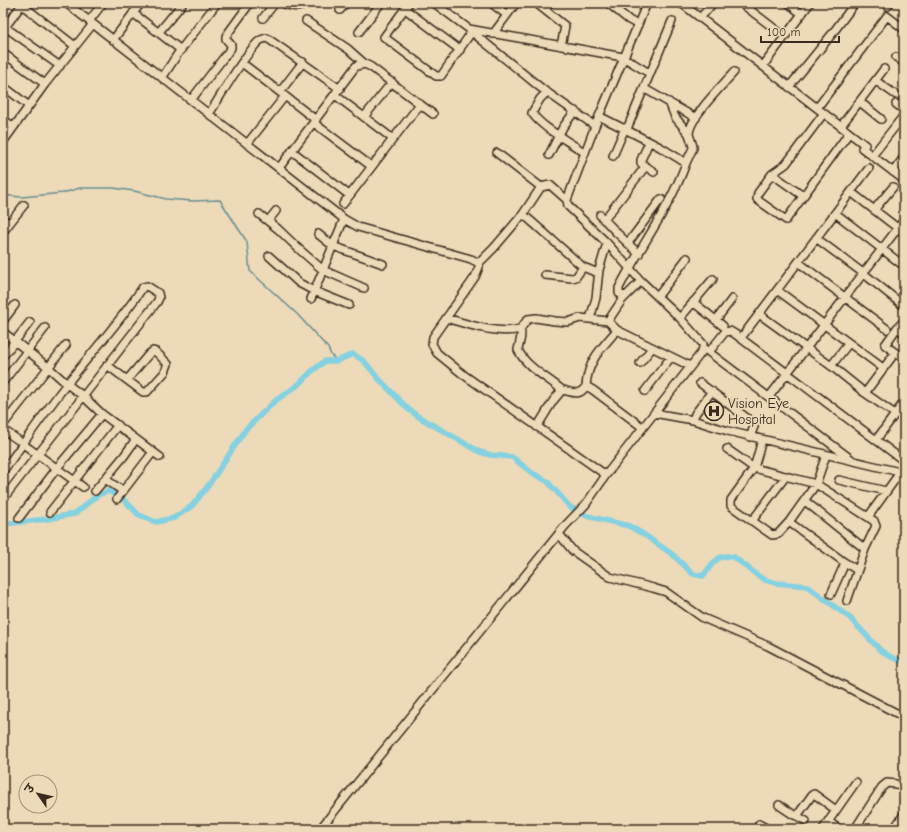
<svg xmlns="http://www.w3.org/2000/svg" width="907" height="832" font-family="'Comic Neue','Playpen Sans Deva',sans-serif">
<rect width="100%" height="100%" fill="#eddab8"/>
<filter id="ink" filterUnits="userSpaceOnUse"><feTurbulence type="fractalNoise" baseFrequency=".025" numOctaves="2"/><feDisplacementMap in="SourceGraphic" scale="8" xChannelSelector="R" yChannelSelector="G"/><feConvolveMatrix kernelMatrix="1 2 1 2 8 2 1 2 1" color-interpolation-filters="sRGB"/></filter>
<g filter="url(#ink)">
<g fill="none" stroke-linecap="round" stroke-linejoin="round">
<path stroke="#668e93" stroke-width="1.5" d="M3,193L10,196L22,197L63,193L80,188H113L134,191L166,199L193,201L220,200L247,242L250,271L297,314L328,348L331,355L337,361"/>
<path stroke="#83d1e1" stroke-width="5.5" d="M3,524L47,519L74,514L98,495L109,491L123,499L139,515L156,522L174,518L192,506L208,486L246,429L275,401L298,385L311,372L325,361H337L353,354L364,361L379,379L408,409L419,417L480,452L491,455L512,457L532,473L547,481L570,507L587,516L629,526L643,534L672,554L693,574L703,576L713,563L719,558L727,556L734,557L757,575L765,580L776,583L807,586L850,618L880,650L889,656L904,662"/>
<defs>
<path id="minor" d="M66,3L344,219L358,227L471,259L479,263V267L475,277L433,337L432,344L437,353L464,375L606,475
M283,3C292,8 300,8 308,3
M409,3L384,37L436,76H441L473,30
M434,3L469,29L623,57L649,73
M491,3L507,15
M536,3L565,26L561,46
M608,3L629,20L638,25
M681,3L817,108
M741,3L784,36
M788,3L802,14
M22,5L75,46
M888,6L890,3
M405,9L460,50
M340,10L346,3
M545,10L550,3
M133,13L181,50
M701,17L713,3
M263,18L275,3
M89,21L103,3
M306,21L348,49L365,64
M5,27L60,66
M3,30L23,3
M159,32L183,3
M359,32L381,3
M472,32L541,88L595,126
M493,34L516,3
M113,40L141,3
M3,53L45,84
M896,57L904,63
M242,63L316,120
M763,66L810,3
M162,78L179,52L217,3
M876,81L896,95
M3,86L29,106
M789,87L832,34L855,3
M645,89L696,118
M280,92L303,62
M547,92L540,99L532,113C543,129 569,141 585,153
M335,95L393,139
M191,100L231,48V45L226,39V36L250,3
M669,102L675,117L689,134
M860,102L881,119
M896,104L904,110
M824,113L786,164L772,174L758,193L757,199L759,201L786,220L849,133
M209,114C224,91 240,61 258,42C261,39 263,39 267,38L340,89
M599,116L660,147L686,163C670,208 641,245 619,288V293L625,297
M364,117L392,82
M3,119L13,127
M314,123L371,166
M841,126L884,69
M627,129L672,21
M3,142L45,84L93,24
M649,142L641,160V163L654,172
M247,144L285,96
M865,145L817,108L887,16L904,29
M862,148L904,180
M292,151L349,195
M497,153L541,187
M549,155L563,127L575,111
M613,156L625,128
M872,156L904,115
M686,163L693,148C693,143 689,137 689,133C691,116 722,86 734,72
M279,168L356,66L365,64L371,67L433,114
M893,172L904,157
M772,174L803,196
M851,192L904,233
M343,204L420,104
M874,210L893,187
M835,213L904,266
M259,214L278,229L300,250L323,270L364,288
M523,214L583,267
M600,215L617,233L639,254
M3,219L9,224L3,232
M604,220L645,167
M268,221L276,211
M9,224L24,205
M318,234L333,246L383,264
M816,238L863,273L904,306
M628,243L661,199
M269,256L299,283L314,291L349,305
M798,262L887,329
M479,263L494,248L523,214L541,187L550,185L567,200
M545,275L572,278L576,277L583,267L598,273
M777,290L883,368
M658,296L687,258
M311,299L344,219
M693,302L723,326
M759,314L834,368L865,393L895,414
M446,318C467,324 498,335 520,329
M680,318L713,279
M590,319L596,298L599,270L607,243
M716,320L732,299
M3,321L15,305
M608,321L622,300L641,281
M904,321L897,328L885,345L904,359
M897,328L904,333
M3,332L48,367L67,384L83,396L102,414L160,457
M741,338L869,168
M706,350L851,459
M709,352L725,332L730,331L735,334L904,461
M4,355L30,322
M640,363L652,348
M107,365L143,392H147L165,372L168,364L156,352L153,351L149,354L127,380
M831,366L849,343
M3,382L45,328
M700,383L755,424L750,437
M562,390C547,377 527,368 518,350C519,343 523,336 520,329L528,319L536,318L555,321L568,322L580,318L608,321L617,330
M645,391L671,357
M865,393L892,357
M769,397L904,220
M654,413L693,420L728,431L904,473
M693,420L695,414L712,391
M3,425L66,345
M537,427L553,401L562,390C573,392 579,397 586,386
M642,427L593,390L586,386C588,360 601,349 617,330L690,366
M5,431L18,440
M762,440L754,468L731,500V506L772,535L778,534L789,522L816,484L868,517L904,467
M876,440L904,402
M23,444L83,487
M727,449L754,468L816,484L826,455
M3,471C24,443 44,413 66,385C92,352 120,322 143,287L147,286L158,293L159,298L157,302L3,499
M105,479L123,491L153,452
M839,480L886,491
M95,491L124,456L136,439
M117,499L123,491
M805,501L865,549L847,601
M50,512L118,425
M19,518L57,468L102,414
M752,521L786,476
M789,522L844,562L857,570
M559,534L573,551L610,577L653,588L666,592L703,618L768,646L904,717
M865,549L876,526L874,521L868,517
M831,594L845,563
M779,805L794,815L797,816L812,795L814,794L836,810
M797,816L806,821
M828,821L839,829
M759,824L768,829
M320,829L565,526L586,504L606,475L701,353L703,348V344L680,318L641,281L607,243L568,206L567,200L595,126L647,3
M823,829L856,782
M855,829L882,787L887,783L904,785
M894,829L904,814"/>
</defs>
<use href="#minor" stroke="#3b2a1e" stroke-width="10"/>
<use href="#minor" stroke="#eddab8" stroke-width="7"/>
</g>
</g>
<defs>
<symbol id="hospital-ring" viewBox="-11 -11 22 22"><circle r="9.5" fill="#eddab8" stroke="#3b2a1e" stroke-width="1.5"/><path d="M-5-5h3v3.5h4V-5h3V5h-3V1.5h-4V5h-3Z" fill="#3b2a1e"/></symbol>
</defs>
<g fill-rule="evenodd">
<use href="#hospital-ring" x="703" y="400" width="22" height="22"/>
</g>
<g text-anchor="middle" stroke-width="3.5" stroke-linejoin="round" paint-order="stroke">
<g font-size="14" fill="#3b2a1e" stroke="#eddab8" text-anchor="start">
<text x="728" y="408">Vision Eye<tspan x="728" dy="16">Hospital</tspan></text>
</g>
</g>
<rect width="907" height="832" fill="none" stroke="#eddab8" stroke-width="16"/>
<rect x="8" y="8" width="891" height="816" fill="none" stroke="#3b2a1e" stroke-width="1.5" filter="url(#ink)"/>
<g transform="translate(38 794) rotate(304)"><circle r="19" fill="#eddab8" stroke="#a6947a"/>
<path d="M0-3L7 15L0 10L-7 15Z" fill="#3b2a1e"/>
<text y="-6" font-size="11" font-weight="bold" text-anchor="middle" fill="#3b2a1e">उ</text>
</g>
<path d="M761 36v6h78v-6" fill="none" stroke="#3b2a1e" stroke-width="2"/>
<text x="767" y="36" font-size="12" fill="#3b2a1e" stroke="#eddab8" stroke-width="3" paint-order="stroke">100 m</text>
</svg>
